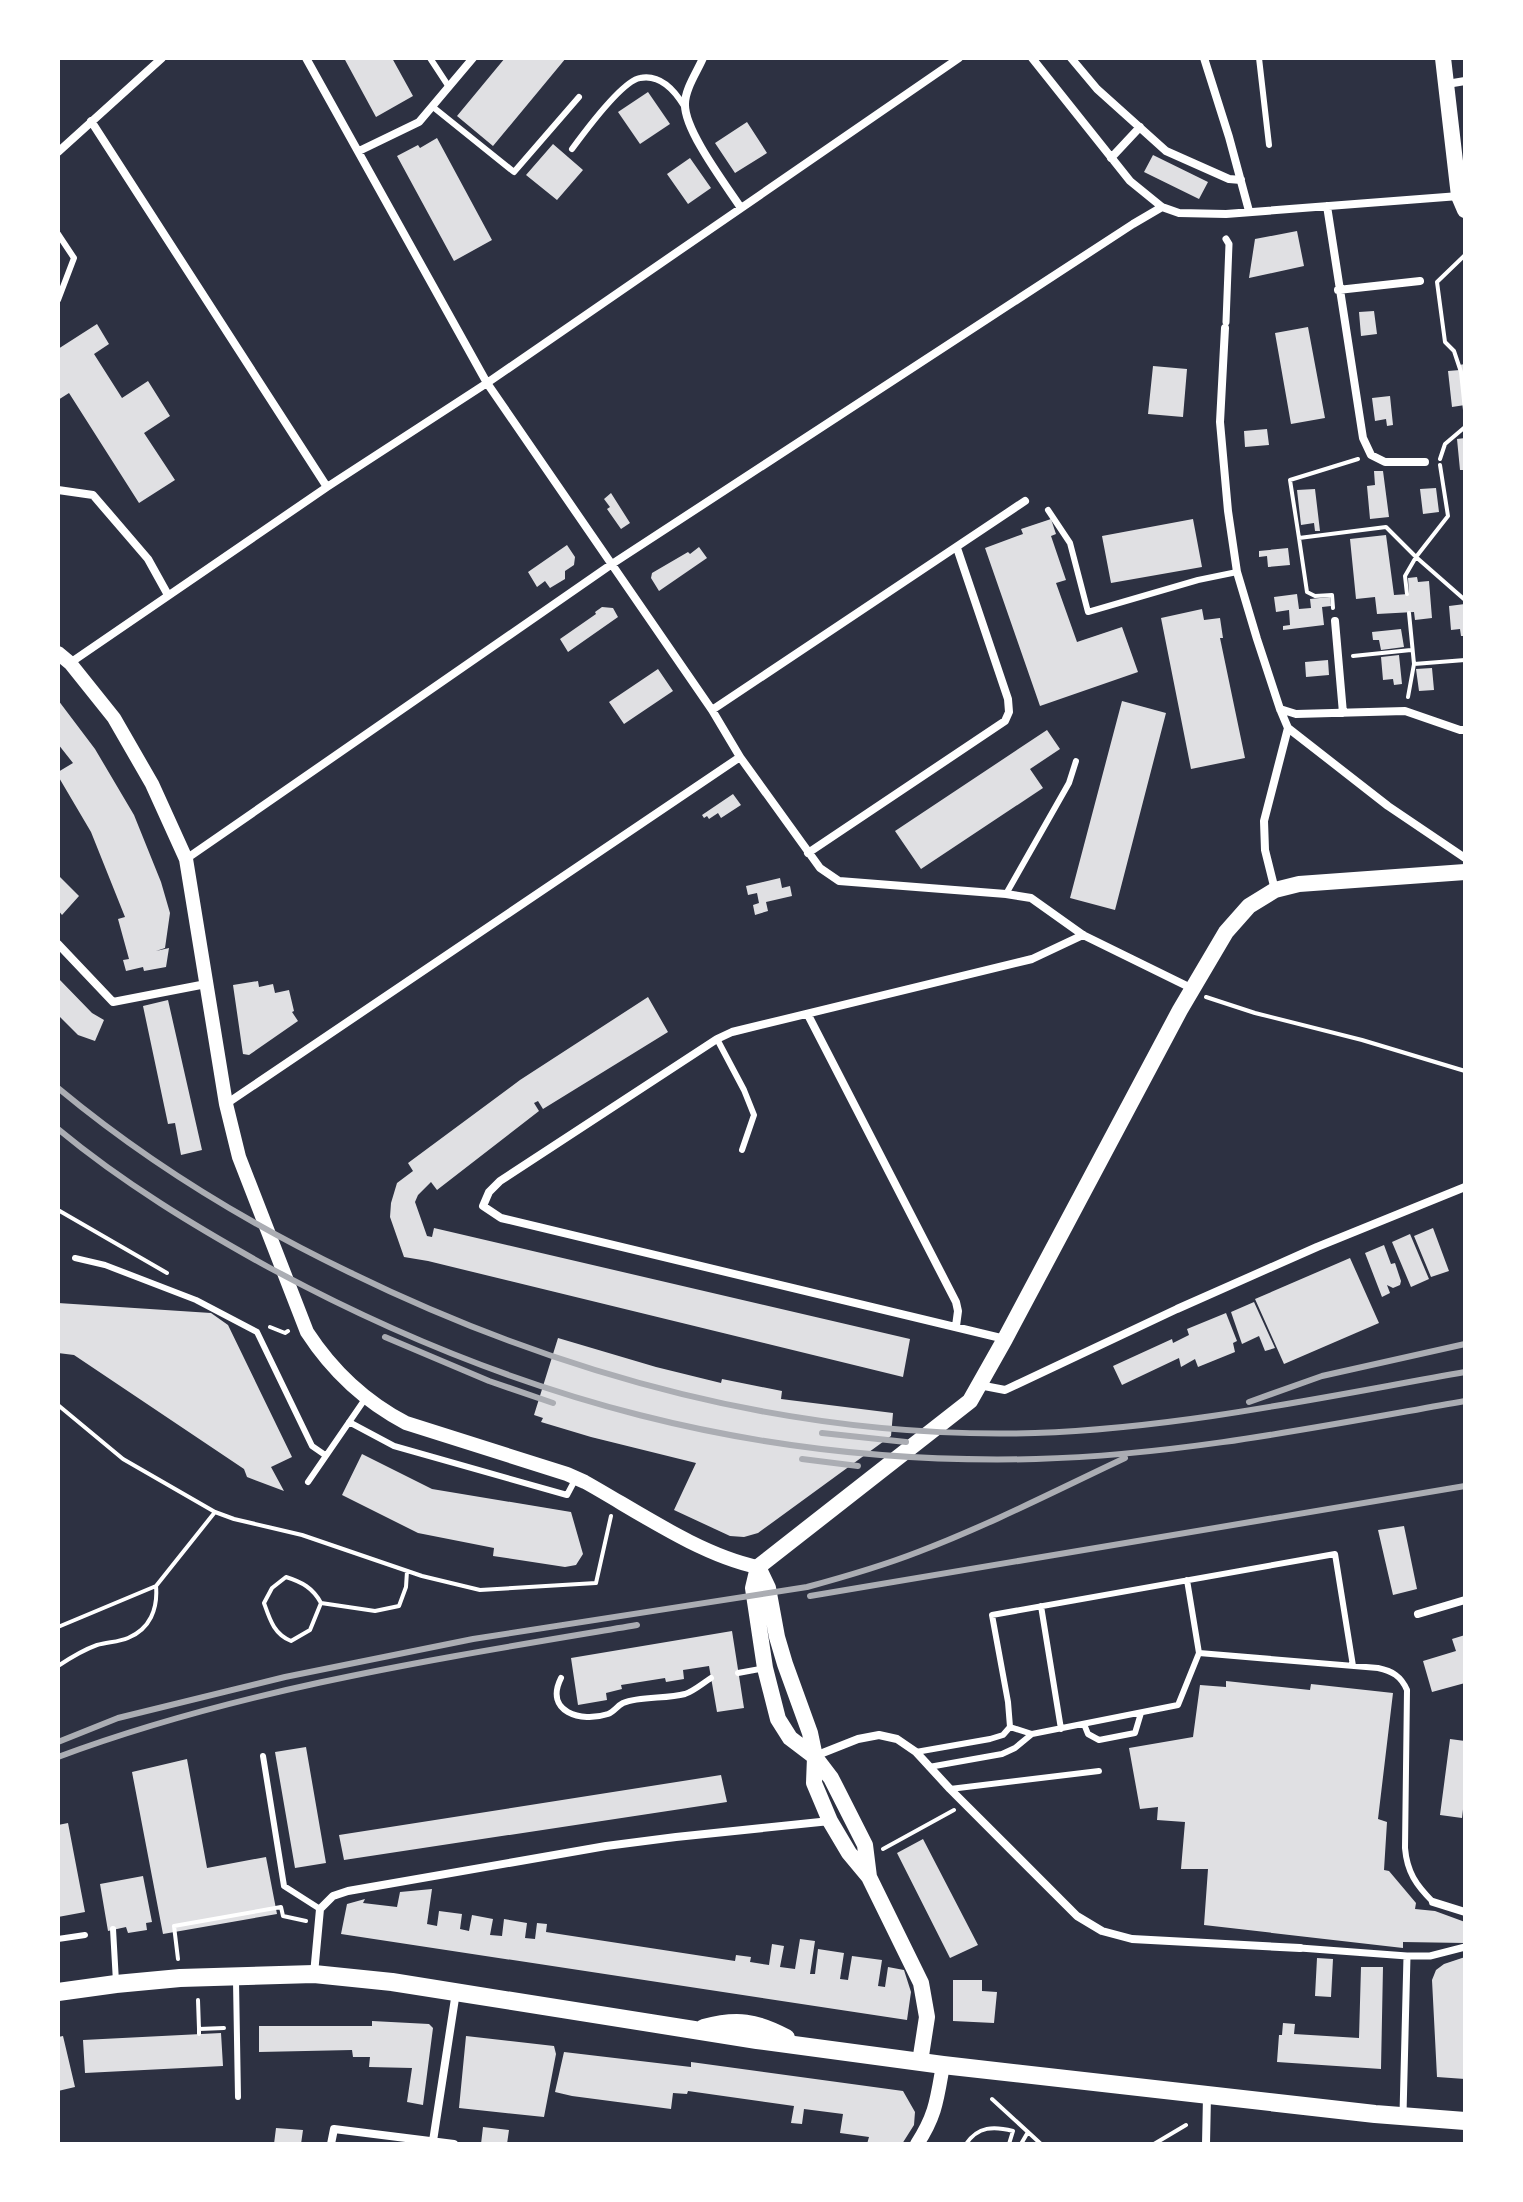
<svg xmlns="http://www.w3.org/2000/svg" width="1523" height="2202" font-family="Karla,sans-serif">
<rect width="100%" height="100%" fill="#2d3142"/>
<path fill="#e0e0e3" d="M344,58H392L413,96L376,117Z
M505,58H566L493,146L457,116Z
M648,92L670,124L640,144L618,112Z
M747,122L767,153L735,173L715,143Z
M437,138L492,240L454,261L397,156L418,145L420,148Z
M553,144L583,170L557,200L526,175Z
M1153,155L1208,182L1199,199L1144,172Z
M690,158L711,188L688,204L667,174Z
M1297,231L1304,266L1249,278L1255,239Z
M1374,311L1377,334L1361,336L1359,312Z
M97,324L109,344L94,354L122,398L148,381L170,416L144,433L175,480L139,503L69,393L58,400V349Z
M1308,327L1325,418L1291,424L1275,333Z
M1465,364V405L1452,407L1448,371L1460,370L1459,365Z
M1153,366L1187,369L1183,417L1148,414Z
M1390,396L1393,425L1387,426L1386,419L1375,421L1372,398Z
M1267,429L1269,445L1245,447L1244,431Z
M1465,438V470H1460L1457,439Z
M1374,471H1383L1389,517L1370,519L1367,486L1375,485Z
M1436,488L1439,512L1423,514L1420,489Z
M1315,489L1320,531H1315L1314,523L1301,525L1297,490Z
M611,493L630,523L621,529L607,509L610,507L604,499Z
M1051,519L1056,534L1051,536L1066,580L1056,583L1077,642L1122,627L1138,672L1040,706L985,548L1023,534L1021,529Z
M1193,519L1202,567L1111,583L1102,536Z
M1386,535L1394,595L1409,594L1408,578L1417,577L1418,582L1429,581L1432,618L1415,620L1414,612L1377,614L1375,597L1356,599L1350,539Z
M567,545L575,557L574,565L565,571V579L550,588L545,581L537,587L528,572Z
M699,547L707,558L659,591L651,578L652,573L688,552L690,554Z
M1288,548L1290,565L1268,567L1267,556L1259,557V551Z
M1297,594L1299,609L1311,608L1310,599L1330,597L1331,606L1322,607L1324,625L1283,630V626L1290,625L1289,610L1276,612L1274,597Z
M1465,604V636H1461L1460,629L1451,630L1449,606Z
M602,607L613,608L618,617L568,652L560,639L596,614L595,612Z
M1202,609L1204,620L1220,618L1223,638H1220L1245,758L1191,769L1161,618Z
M1401,629L1404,647L1381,650L1379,640H1373L1372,632Z
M1399,655L1402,684L1394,685L1393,679L1383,680L1381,657Z
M1328,660L1329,675L1306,677L1305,662Z
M1432,668L1434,690L1419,691L1416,669Z
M658,669L673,691L624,724L609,702Z
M58,700L95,749L134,815L161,882L170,913L165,948L156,951L169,948L166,967L144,971L143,967L126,971L123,960L129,959L118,919L125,917L91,832L58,776V772L73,763L58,744Z
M1122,701L1166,713L1115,910L1070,898Z
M1047,730L1060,749L1030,769L1043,788L921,869L895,831Z
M733,794L741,805L721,818L718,813L709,819L707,816L704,818L702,815Z
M58,875L79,896L62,915L58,910Z
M780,878L782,888L790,886L792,896L766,902L768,911L755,915L753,905L759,903L757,893L748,895L746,886Z
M58,978L92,1013L104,1020L95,1041L78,1035L58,1015Z
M258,981L259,987L273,984L275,993L289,990L294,1011L292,1012L298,1021L249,1055L243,1054L233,985Z
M648,997L668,1032L543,1109L538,1101L534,1103L539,1111L437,1190L431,1182L418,1195L415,1202L427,1236L432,1237L434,1228L910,1339L903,1377L428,1261L404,1257L390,1217L391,1203L397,1183L413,1171L408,1163L520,1080Z
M168,1000L202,1150L181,1155L175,1123L168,1124L143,1006Z
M1433,1228L1449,1271L1431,1277L1414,1236Z
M1410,1234L1429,1279L1411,1287L1392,1242Z
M1384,1245L1391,1264L1395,1263L1401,1281L1400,1285L1393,1288L1387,1285L1390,1293L1382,1297L1365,1253Z
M1350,1258L1379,1323L1284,1364L1255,1299Z
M1254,1302L1275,1348L1265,1351L1259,1336L1242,1344L1231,1312Z
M58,1303L211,1313L228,1325L292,1457L271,1467L284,1491L247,1477L244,1469L74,1355L58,1353Z
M1226,1313L1237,1341L1233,1343L1235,1352L1198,1367L1195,1359L1181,1367L1179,1358L1122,1385L1113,1366L1172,1339L1173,1343L1189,1335L1187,1329Z
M558,1338L656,1367L721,1383L722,1379L782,1391L781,1399L893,1413L891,1436L758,1533L744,1537L730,1536L674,1510L696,1463L591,1437L541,1422L543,1418L534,1415Z
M362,1454L432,1489L571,1512L583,1554L576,1565L565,1567L493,1556L494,1548L418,1533L342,1495Z
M1404,1526L1417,1589L1393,1595L1378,1530Z
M732,1631L744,1708L717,1712L709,1666L683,1670L684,1679L666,1682L665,1678L621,1685L622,1689L606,1693L607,1700L578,1705L571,1658Z
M1465,1635V1683L1432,1692L1423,1661L1456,1651L1452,1639Z
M1226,1681L1310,1690L1311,1684L1393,1693L1378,1819L1387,1822L1384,1870L1389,1871L1416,1903L1415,1909L1435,1911L1465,1922V1943L1403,1942V1948L1204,1925L1208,1869H1181L1185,1822L1157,1820L1158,1807L1140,1809L1129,1748L1193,1737L1200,1685L1226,1687Z
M1450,1739L1465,1741V1792L1462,1818L1440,1815Z
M306,1747L326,1863L295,1868L275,1752Z
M187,1759L207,1868L266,1857L277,1914L163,1934L132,1772Z
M721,1775L727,1802L344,1860L339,1835Z
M68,1823L85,1912L58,1917V1825Z
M923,1839L978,1945L950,1958L897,1853Z
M143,1876L152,1922L146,1923L147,1930L128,1933L126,1927L108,1931L100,1884Z
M432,1889L427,1924L437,1926L439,1911L462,1914L460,1929L469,1931L472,1915L493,1919L490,1935L502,1936L504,1919L527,1923L525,1938L535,1939L537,1923L547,1924L546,1932L735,1961L736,1955L751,1957L750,1962L769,1965L772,1944L784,1946L780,1967L795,1969L800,1939L815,1941L810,1974H815L818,1949L844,1953L840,1979L848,1980L852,1956L882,1960L878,1986L885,1987L888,1967L904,1970L911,1992L907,2020L341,1934L347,1904L365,1899L363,1903L397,1907L400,1892Z
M1465,1957V2079L1437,2077L1432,1980L1436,1970L1444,1964Z
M1317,1958L1333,1959L1331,1997L1315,1996Z
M1361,1967H1383L1381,2069L1277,2062L1279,2035H1282L1283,2023L1295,2024L1294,2034L1359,2038Z
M953,1980H982V1991L997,1992L994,2023L953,2021Z
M372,2021L429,2024L433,2028L423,2105L407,2102L412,2068L369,2067L370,2057H353L352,2050L259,2052V2026H372Z
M221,2033L223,2066L85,2073L83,2040Z
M63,2036L75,2087L58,2091V2037Z
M466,2036L554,2046L556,2054L544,2117L459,2108Z
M564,2052L691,2067V2062L903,2091L915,2112L914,2125L902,2144H867L869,2137L840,2133L843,2114L804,2109L802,2124L791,2123L794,2106L688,2091L687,2094L673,2093L671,2109L572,2096L555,2092Z
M483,2127L509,2130L507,2144H481Z
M276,2128L303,2130L301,2144H274Z"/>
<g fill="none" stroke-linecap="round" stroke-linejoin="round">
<path stroke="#fff" stroke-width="4" d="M1465,255L1437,282L1445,342L1454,351L1461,372L1465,410
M1358,459L1290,480L1299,538L1386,527L1416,557L1448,516L1440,465
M1440,459L1445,444L1465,427
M1299,538L1307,592L1315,596L1332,595L1333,608
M1407,594L1405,576L1416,557L1465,600
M1353,656L1411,650
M1414,664L1465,660
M1408,697L1414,664L1409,613
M1206,997L1255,1013L1362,1040L1465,1071
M58,1210L167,1273
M270,1327L285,1333L288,1331
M58,1405L123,1459L215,1512L234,1519L302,1535L422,1576L480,1590L596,1583L611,1516
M321,1603L310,1630L291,1641C274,1634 270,1620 264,1603L272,1588L286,1577C302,1582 313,1588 321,1603L375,1611L399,1606L406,1587L407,1571
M58,1627L156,1586L215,1512
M58,1666C70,1658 83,1650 97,1645C107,1642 119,1642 128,1638C150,1629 158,1609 156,1586
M883,1849L954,1810
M178,1959L174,1926L281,1907L283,1916L306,1921
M198,2000L199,2029
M199,2034V2029L224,2028
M992,2099L1041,2144
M966,2144C978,2126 994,2126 1013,2131L1009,2144
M1021,2144L1028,2132
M1154,2144L1186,2125"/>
<path stroke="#fff" stroke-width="6" d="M430,58L449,87
M1259,58L1269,145
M433,107L514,172L579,97
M572,149C583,134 622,81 640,78C660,74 675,91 684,106
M58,234L74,258L58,300
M1048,510L1070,543L1088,612L1198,580L1237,572
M1006,894L1069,783L1076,761
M717,1039L744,1090L754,1115L742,1150
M75,1258L105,1265L196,1300L257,1332L312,1446L325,1455
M349,1422L394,1446L567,1495L576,1478
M308,1482L365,1399
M1041,1606L1061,1729
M1199,1653L1378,1668C1392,1671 1401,1676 1407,1690L1405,1848C1407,1872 1416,1885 1433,1902
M738,1673L765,1668
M561,1678C544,1712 581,1723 608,1714C614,1712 617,1706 623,1703C640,1696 666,1699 685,1694C694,1691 703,1683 711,1678
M1084,1724L1088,1734L1099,1740L1135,1733L1141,1713
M1010,1727L1032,1734
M916,1752L990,1739L1003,1735L1010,1727L1008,1702L992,1615L1335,1554L1353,1666
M263,1756L284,1886L320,1909
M929,1767L1002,1754L1015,1748L1032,1734L1178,1705L1199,1653L1187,1580
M950,1789L1099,1771
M113,1929L116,1982
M58,1939L85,1935
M236,1981L238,2097"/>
<path stroke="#fff" stroke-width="7" d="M1226,322L1229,244L1226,239
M1300,1948L1407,1956H1430L1465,1947
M1403,2114L1407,1956"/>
<path stroke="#fff" stroke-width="8" d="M306,58L487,383L712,710L740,757L820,868L839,881L1006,894L1031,898L1083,935L1191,988
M703,58C697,72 685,89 685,104C684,130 726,185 741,208
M1032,58L1130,181L1162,207L1179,213L1226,214L1459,196
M1071,58L1097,89L1166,151L1229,179L1241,180
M1204,58L1229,137L1249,211
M1447,84L1465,81
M91,121L327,487
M359,151L419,122L473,58
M58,152L162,58
M1111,158L1140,127
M1327,206L1363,438L1371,455L1385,462H1425
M1338,290L1420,281
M1225,328L1220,422L1228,511L1237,572L1257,639L1280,709L1288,728L1388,806L1465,858
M58,490L93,495L148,559L168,595
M1335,621L1343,713
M70,663L327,487L487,383L959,58
M1280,709L1296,714L1405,711L1460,730H1465
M712,710L1025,501
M808,853L1005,721L1009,712L1008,699L957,548
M186,859L612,564L1133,224L1162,207
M1275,890L1265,850L1264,821L1288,728
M58,944L113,1002L206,984
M808,1015L956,1302L958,1311L956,1326
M226,1104L740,757
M1005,1339L501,1218L483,1206L489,1192L500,1181L717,1039L732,1032L1032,959L1083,935
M979,1385L1005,1390L1177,1309L1317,1247L1465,1187
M1418,1614L1465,1600
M815,1756L858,1739L879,1735L897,1739L916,1752L950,1789L1077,1916L1102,1931L1132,1939L1300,1948
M1433,1902L1465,1912
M314,1974L320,1909L333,1896L348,1891L606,1846L676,1837L830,1821
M433,2141L456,1992
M331,2144L334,2129L454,2144
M1206,2144L1207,2096"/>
<path stroke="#fff" stroke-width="14" d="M58,653L70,663L114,718L152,784L186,859L226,1104L239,1157L307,1332C333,1372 364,1401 406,1423L567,1474L585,1482C637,1511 700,1555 758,1567
M917,2144C936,2115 937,2099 943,2065"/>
<path stroke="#fff" stroke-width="16" d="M1443,58L1459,196L1465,210
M758,1567L768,1588L777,1637L785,1664L810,1733L815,1757L814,1783L830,1821L849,1853L869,1877L921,1983L927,2017L920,2062
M869,1877L865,1845L831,1778L815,1757L790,1738L778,1719L765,1668L753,1588L758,1567L970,1401L1005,1339L1180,1010L1226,932L1249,906L1275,890L1299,884L1465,872"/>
<path stroke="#fff" stroke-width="18" d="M58,1992L116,1984L180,1978L314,1974L392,1982L757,2040L943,2065L1375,2114L1465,2121
M704,2028C737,2019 756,2022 786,2038"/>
<path stroke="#abadb3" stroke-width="6" d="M58,1088C147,1162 245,1222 349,1272C562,1376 796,1440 1035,1433C1180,1428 1323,1397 1465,1372
M58,1129C123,1183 196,1227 270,1268C512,1399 760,1466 1036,1459C1181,1455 1323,1426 1465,1401
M385,1337L489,1381L553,1403
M1249,1402L1322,1376L1465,1344
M822,1433L906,1442
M802,1459L858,1466
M810,1596L1465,1486
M58,1742L118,1718L285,1677L473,1639L807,1587C844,1577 882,1566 918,1552C989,1525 1057,1490 1125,1458
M58,1757C243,1688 442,1658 637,1625"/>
</g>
<rect width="1523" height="2202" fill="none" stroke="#ffffff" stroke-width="120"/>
</svg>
